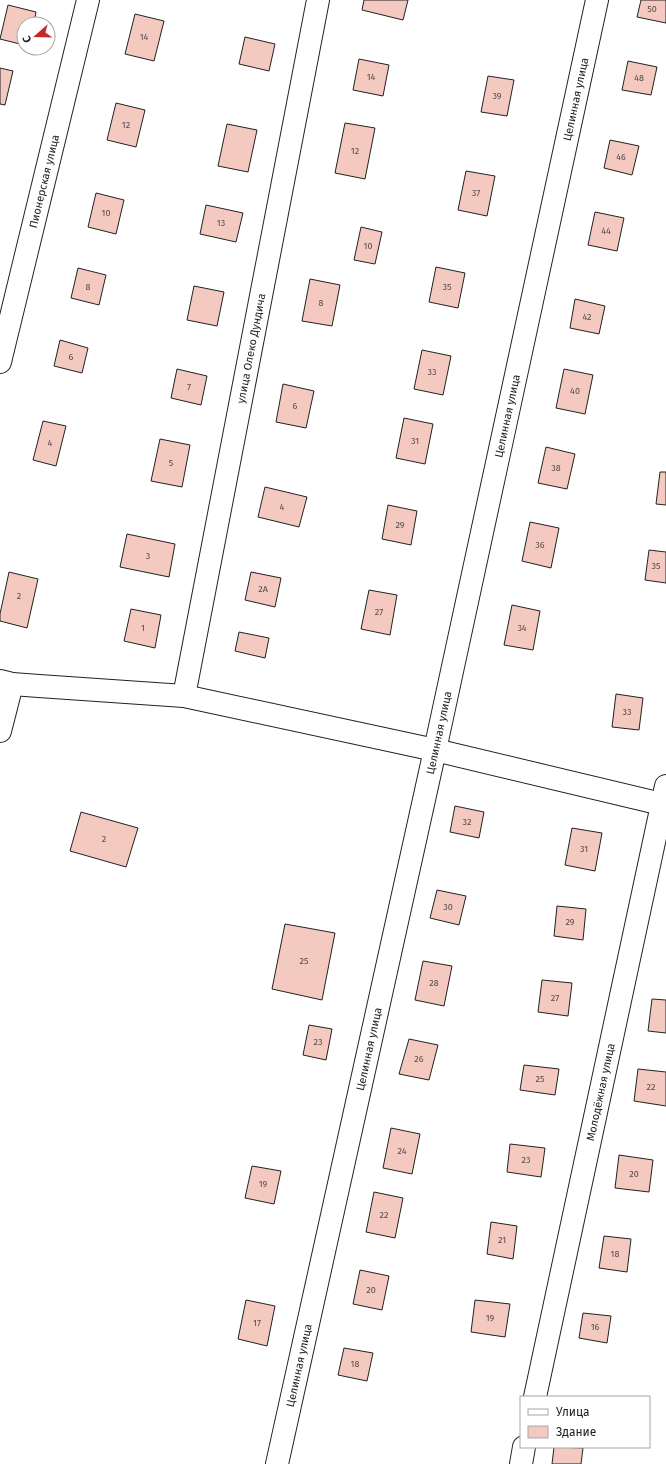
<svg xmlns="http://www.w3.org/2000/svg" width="666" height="1464" font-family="'Fira Sans',sans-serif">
<rect width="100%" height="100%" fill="#fff"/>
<path fill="#f3c9c0" stroke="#222" d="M364,0H408L403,20L362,10Z
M641,0H666V23L637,17Z
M8,5L36,12L34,24H24V45L0,39Z
M135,14L164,21L154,61L125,54Z
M245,37L275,44L269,71L239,64Z
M359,59L389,65L383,96L353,90Z
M628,61L657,67L651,95L622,90Z
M0,68L13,71L5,105L0,104Z
M488,76L514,80L507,116L481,112Z
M116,103L145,110L136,147L107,140Z
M345,123L375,128L365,179L335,173Z
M227,124L257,130L248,172L218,166Z
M610,140L639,146L632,175L604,168Z
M466,171L495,176L487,216L458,210Z
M96,193L124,200L116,234L88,227Z
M206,205L243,213L236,242L200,234Z
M595,212L624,218L617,251L588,245Z
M361,227L382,232L375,264L354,260Z
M436,267L465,273L458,308L429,302Z
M78,268L106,275L99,305L71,298Z
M310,279L340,285L332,326L302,321Z
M194,286L224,292L217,326L187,320Z
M575,299L605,306L599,334L570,328Z
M60,340L88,348L82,373L54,366Z
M422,350L451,356L443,395L414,389Z
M177,369L207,376L201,405L171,398Z
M564,369L593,375L585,414L556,408Z
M283,384L314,391L306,428L276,422Z
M404,418L433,424L425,464L396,458Z
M43,421L66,426L56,466L33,460Z
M160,439L190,445L182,487L151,481Z
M546,447L575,454L567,489L538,483Z
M660,472H666V505L656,504Z
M265,487L307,497L299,527L258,517Z
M388,505L417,511L411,545L382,539Z
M530,522L559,528L551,568L522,561Z
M127,534L175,544L169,577L120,567Z
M649,550L666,552V583L645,580Z
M9,572L38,579L27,628L0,621V614Z
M251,572L281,578L275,607L245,600Z
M369,590L397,595L390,635L361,629Z
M512,605L540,611L533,650L504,645Z
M131,609L161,615L155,648L124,641Z
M239,632L269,638L265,658L235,651Z
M616,694L643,698L639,730L612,727Z
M455,806L484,812L479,838L450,832Z
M81,812L138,828L126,867L70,851Z
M572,828L602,833L595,871L565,865Z
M437,890L466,896L459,925L430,918Z
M557,906L586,909L583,940L554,936Z
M285,924L335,933L322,1000L272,989Z
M423,961L452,966L444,1006L415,1000Z
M542,980L572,983L568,1016L538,1012Z
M652,999L666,1000V1033L648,1031Z
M309,1025L332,1029L326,1060L303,1055Z
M409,1039L438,1045L429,1080L399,1074Z
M524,1065L559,1069L555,1095L520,1090Z
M638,1069L666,1072V1106L634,1101Z
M391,1128L420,1134L412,1174L383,1168Z
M510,1144L545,1148L541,1177L507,1172Z
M619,1155L653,1160L649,1192L615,1188Z
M252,1166L281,1171L274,1204L245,1198Z
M374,1192L403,1198L395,1238L366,1232Z
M491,1222L517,1226L513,1259L487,1254Z
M604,1236L631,1239L627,1272L599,1268Z
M360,1270L389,1276L382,1310L353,1304Z
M246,1300L275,1306L267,1346L238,1339Z
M475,1300L510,1304L505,1337L471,1332Z
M583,1313L611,1316L607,1343L579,1338Z
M344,1348L373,1353L367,1381L338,1375Z
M554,1447L583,1448L581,1464H552Z"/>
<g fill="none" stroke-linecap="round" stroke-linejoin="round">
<defs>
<g id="minor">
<path id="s1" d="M0,362L88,0"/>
<path d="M0,681L12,684L39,686L184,696L435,750L666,805"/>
<path id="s2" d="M184,696L318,0"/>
<path d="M0,731L12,684"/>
<path id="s3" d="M535,1397L666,786"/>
<path id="s4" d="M277,1464L435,750L597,0"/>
<path d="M521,1464L524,1447"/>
</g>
</defs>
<use href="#minor" stroke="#222" stroke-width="24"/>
<use href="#minor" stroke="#fff" stroke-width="22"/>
</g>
<g text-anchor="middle" stroke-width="3" stroke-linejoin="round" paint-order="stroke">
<g font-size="9" fill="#564c4a">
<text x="652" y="12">50</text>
<text x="144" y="40">14</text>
<text x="371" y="80">14</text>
<text x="639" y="81">48</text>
<text x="497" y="99">39</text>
<text x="126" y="128">12</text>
<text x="355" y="154">12</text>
<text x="621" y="160">46</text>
<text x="476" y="196">37</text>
<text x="106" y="216">10</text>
<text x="221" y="226">13</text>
<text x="606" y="234">44</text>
<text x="368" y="249">10</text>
<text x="88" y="290">8</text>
<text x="447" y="290">35</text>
<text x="321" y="306">8</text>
<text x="587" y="320">42</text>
<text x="71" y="360">6</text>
<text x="432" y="375">33</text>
<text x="189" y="390">7</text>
<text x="575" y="394">40</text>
<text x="295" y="409">6</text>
<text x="415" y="444">31</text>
<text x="50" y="446">4</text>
<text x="171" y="466">5</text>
<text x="556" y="471">38</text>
<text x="282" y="510">4</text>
<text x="400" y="528">29</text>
<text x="540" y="548">36</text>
<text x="148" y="559">3</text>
<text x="656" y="569">35</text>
<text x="263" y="592">2А</text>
<text x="19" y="599">2</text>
<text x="379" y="615">27</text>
<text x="143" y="631">1</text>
<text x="522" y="631">34</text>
<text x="627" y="715">33</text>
<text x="467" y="825">32</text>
<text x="104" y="842">2</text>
<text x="584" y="852">31</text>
<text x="448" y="910">30</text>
<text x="570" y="925">29</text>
<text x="304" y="964">25</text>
<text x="434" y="986">28</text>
<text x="555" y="1001">27</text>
<text x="318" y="1045">23</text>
<text x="419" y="1062">26</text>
<text x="540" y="1082">25</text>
<text x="651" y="1090">22</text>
<text x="402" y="1154">24</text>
<text x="526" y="1163">23</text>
<text x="634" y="1177">20</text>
<text x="263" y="1187">19</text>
<text x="384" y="1218">22</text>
<text x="502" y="1243">21</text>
<text x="615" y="1257">18</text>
<text x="371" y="1293">20</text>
<text x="490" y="1321">19</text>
<text x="257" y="1326">17</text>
<text x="595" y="1330">16</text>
<text x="355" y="1367">18</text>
</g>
<g font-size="11" fill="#222" stroke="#fff">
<text dy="4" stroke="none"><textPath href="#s4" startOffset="1397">Целинная улица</textPath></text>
<text dy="4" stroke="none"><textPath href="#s1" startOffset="186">Пионерская улица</textPath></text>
<text dy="4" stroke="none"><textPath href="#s2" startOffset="354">улица Олеко Дундича</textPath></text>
<text dy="4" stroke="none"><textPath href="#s4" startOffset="1073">Целинная улица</textPath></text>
<text dy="4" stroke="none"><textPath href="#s4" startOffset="749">Целинная улица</textPath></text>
<text dy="4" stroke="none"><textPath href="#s4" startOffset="425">Целинная улица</textPath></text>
<text dy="4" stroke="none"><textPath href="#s3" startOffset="312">Молодёжная улица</textPath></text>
<text dy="4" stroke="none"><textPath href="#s4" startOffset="101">Целинная улица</textPath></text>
</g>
</g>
<rect x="520" y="1396" width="130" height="52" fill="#ffffff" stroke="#a7a7a7"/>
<rect x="528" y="1409" width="20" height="6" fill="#ffffff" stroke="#a7a7a7"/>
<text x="556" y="1416" font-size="12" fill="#222222">Улица</text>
<rect x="528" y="1426" width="20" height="12" fill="#f3c9c0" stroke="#a7a7a7"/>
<text x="556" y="1436" font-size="12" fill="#222222">Здание</text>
<g transform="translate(36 36) rotate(250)"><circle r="19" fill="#ffffff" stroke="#a7a7a7"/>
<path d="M0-3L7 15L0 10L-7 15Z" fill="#c62828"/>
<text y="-6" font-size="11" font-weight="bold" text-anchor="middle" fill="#222222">С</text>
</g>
</svg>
